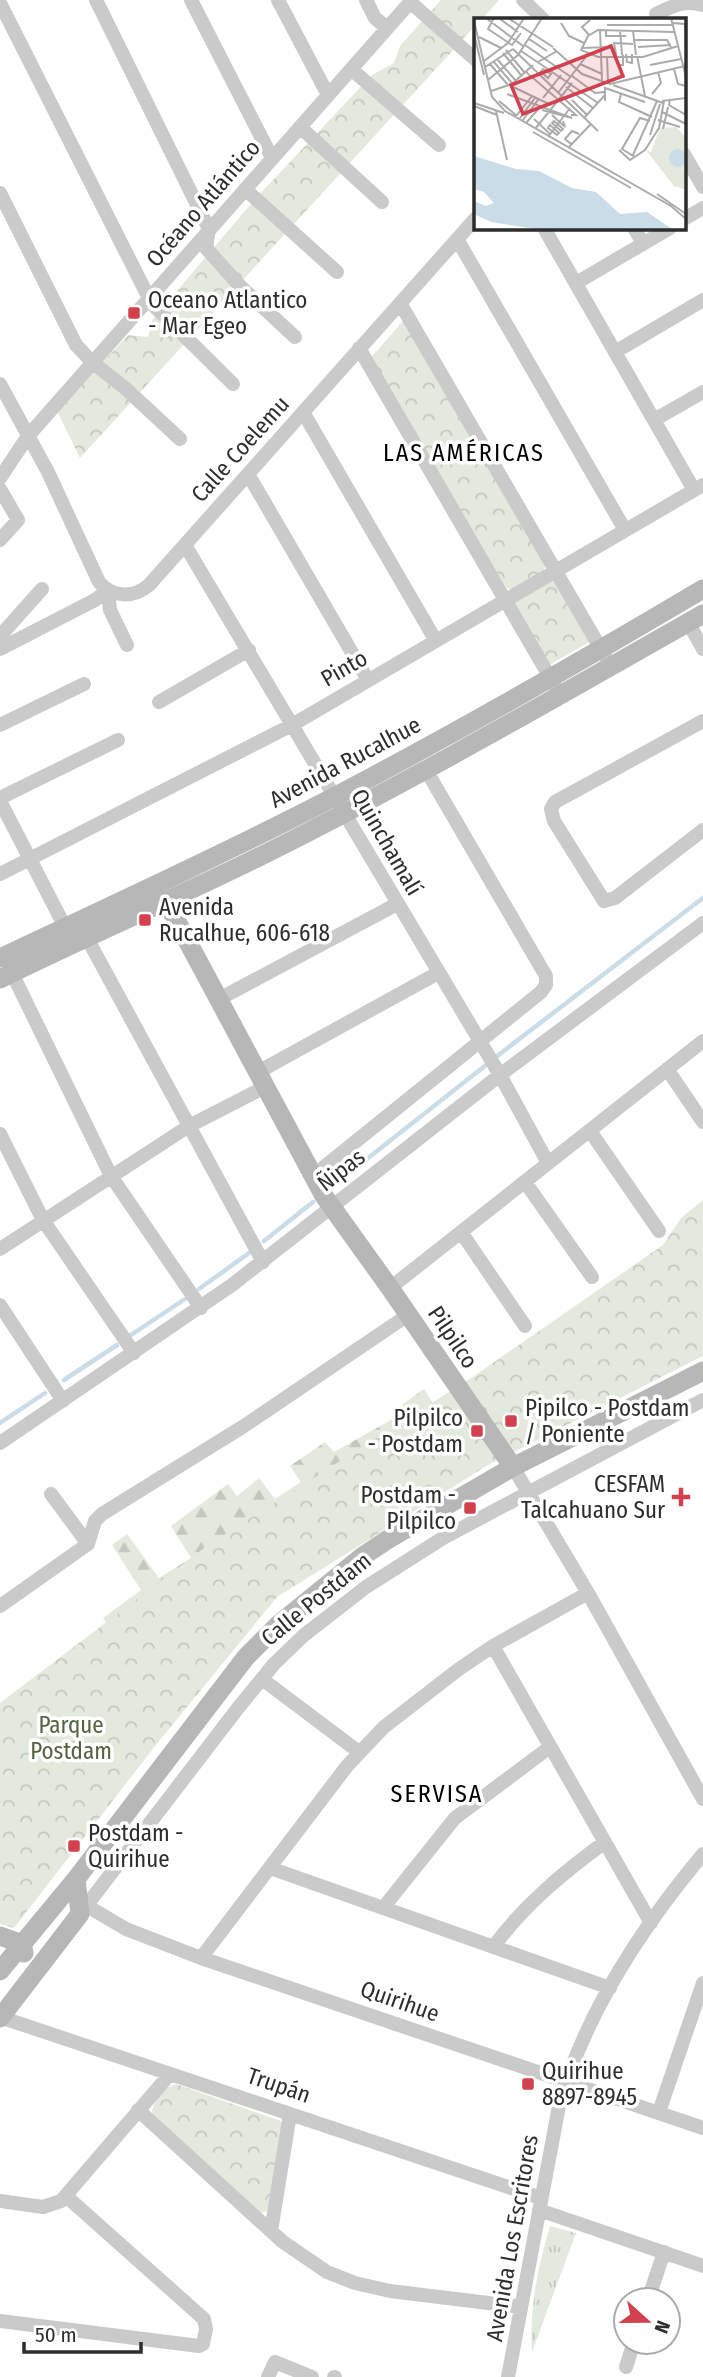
<svg xmlns="http://www.w3.org/2000/svg" width="703" height="2377" font-family="'Fira Sans Condensed',sans-serif">
<defs>
<pattern id="grass-tufts" width="24" height="20" patternUnits="userSpaceOnUse" patternTransform="scale(1.75)"><rect width="24" height="20" fill="#e3e9dc"/><path d="M3 7l-1-3M5 7V3M7 7l1-3M15 17l-1-3M17 17v-4M19 17l1-3" fill="none" stroke="#c3c8bd"/></pattern>
<pattern id="forest-firs" width="22" height="20" patternUnits="userSpaceOnUse" patternTransform="scale(1.75)"><rect width="22" height="20" fill="#e3e9dc"/><path d="M5 1l3.5 6h-7zM16 11l3.5 6h-7z" fill="#c3c8bd"/></pattern>
<pattern id="park-crowns" width="20" height="18" patternUnits="userSpaceOnUse" patternTransform="scale(1.75)"><rect width="20" height="18" fill="#e3e9dc"/><path d="M2 6a3 3 0 1 1 6 0M12 15a3 3 0 1 1 6 0" fill="none" stroke="#c3c8bd"/></pattern>
</defs>
<rect width="100%" height="100%" fill="#fff"/>
<path fill="url(#grass-tufts)" d="M550,2226L576,2233L532,2352C529,2309 538,2267 550,2226Z"/>
<path fill="url(#forest-firs)" d="M424,1389L473,1467L114,1634L103,1618L141,1590L112,1545L127,1534L159,1578L191,1558L171,1526L228,1484L237,1496L259,1478L275,1499L301,1482L290,1466L325,1442L334,1452L398,1416L403,1404Z"/>
<path fill="url(#park-crowns)" d="M441,0H499L482,19H476L475,26L80,458L57,411L128,335L148,337L153,319L256,198L372,75L394,63L400,46Z
M403,321L545,563L544,572L513,591L506,587L370,359Z
M556,581L591,641L549,665L514,607L516,601L549,582Z
M703,1200V1356L488,1465L277,1597L159,1741L14,1928L0,1924V1703L208,1545L474,1376L663,1245L681,1218Z
M176,2084L281,2121L283,2126L267,2211L261,2213L152,2114C152,2102 164,2087 176,2084Z"/>
<g fill="none" stroke-linecap="round" stroke-linejoin="round">
<path stroke="#cadce7" stroke-width="4.5" d="M339,1181L505,1050L703,898
M264,1241L313,1202
M199,1289L249,1253
M131,1335L185,1299
M64,1380L117,1345
M0,1423L45,1393"/>
<path stroke="#cacaca" stroke-width="14" d="M96,0L209,229L206,248L240,286L295,337
M191,0L272,158
M278,0L328,95
M366,0L375,18L387,28
M523,0L543,19
M410,2L476,60
M0,3L152,304L233,384
M656,14C675,5 683,0 703,5
M351,69L439,145
M300,127L382,202
M684,154L703,187
M245,189L337,272
M0,193L76,345L92,362L125,388L180,439
M684,219L703,208
M544,228L694,490
M634,228L643,243
M457,239L625,530
M576,283L670,228
M400,303L605,656
M359,348L555,686
M615,352L703,300
M0,384L48,472L99,582C113,598 134,598 149,585L476,218
M303,412L436,641
M654,420L703,392
M248,474L368,680
M0,478L28,436L412,0
M0,489L18,520L0,540
M185,545L500,1075L548,1163
M108,590L110,610L127,645
M688,622L703,649
M0,636L42,589
M0,649L95,600L108,590
M159,702L249,650
M703,721L555,802L551,809L554,821L604,901L615,898L703,830
M0,725L84,684
M0,798L118,740
M0,801L65,927L87,938L263,1262
M0,874L292,725L703,485
M12,973L111,1176L201,1308
M219,999L397,904
M667,1069L703,1122
M258,1072L438,973
M590,1131L659,1231
M0,1134L43,1220L134,1353
M313,1176L541,992L546,985V976L426,770
M525,1182L592,1277
M461,1232L525,1326
M0,1249L189,1126L267,1086
M390,1288L703,1041
M0,1305L63,1401
M0,1443L232,1285L500,1075L703,923
M513,1467L588,1593L703,1799
M51,1494L88,1544
M0,1606L88,1544L95,1521L102,1514L244,1426L408,1315
M493,1646L651,1923
M262,1679L359,1752
M270,1868L610,1988
M87,1906L126,1929L201,1958L703,2128
M383,1908L455,1818L550,1747
M80,1914L238,1708L274,1664L303,1636L366,1587L443,1538L703,1400
M494,1946C525,1904 563,1873 605,1842
M201,1958L347,1766L384,1727L459,1669L493,1646L588,1593
M0,2017L541,2198
M138,2110L283,2242L327,2272L355,2283L390,2291L521,2307
M659,2112L703,1983
M0,2201L43,2207L61,2201L170,2074
M539,2210L703,2266
M271,2231L290,2114
M648,2300L664,2252
M0,2321L199,2346L203,2344L206,2329L204,2319L66,2196
M626,2367L634,2342
M268,2377L275,2362L312,2377
M334,2377H335
M508,2377L559,2106C585,2013 642,1927 703,1854"/>
<path stroke="#b7b7b7" stroke-width="19" d="M166,901L324,1196L390,1288L513,1467
M0,958C112,905 225,854 334,797C459,731 582,661 703,589
M0,979C89,935 181,896 269,852C417,778 560,695 703,614
M0,1936L22,1944L24,1953
M0,1971L76,1879L246,1657L278,1625L363,1556L387,1540L513,1467L703,1371
M0,2018L80,1914L76,1879"/>
</g>
<g fill="#d2414d" stroke="#fff" stroke-width="2.5">
<rect x="127" y="306" width="14" height="14" rx="3.5"/>
<rect x="138" y="913" width="14" height="14" rx="3.5"/>
<rect x="504" y="1414" width="14" height="14" rx="3.5"/>
<rect x="470" y="1424" width="14" height="14" rx="3.5"/>
<path d="M677.5 1486.5h7v7h7v7h-7v7h-7v-7h-7v-7h7z"/>
<rect x="463" y="1501" width="14" height="14" rx="3.5"/>
<rect x="67" y="1839" width="14" height="14" rx="3.5"/>
<rect x="521" y="2077" width="14" height="14" rx="3.5"/>
</g>
<g text-anchor="middle" stroke-width="7" stroke-linejoin="round" paint-order="stroke">
<g font-size="23" fill="#2d2d2d" stroke="#fff">
<text transform="translate(203 203) rotate(-49)" y="8">Océano Atlántico</text>
<text transform="translate(240 449) rotate(-48)" y="8">Calle Coelemu</text>
<text transform="translate(344 668) rotate(-30)" y="8">Pinto</text>
<text transform="translate(345 762) rotate(-28)" y="8">Avenida Rucalhue</text>
<text transform="translate(387 842) rotate(60)" y="8">Quinchamalí</text>
<text transform="translate(341 1170) rotate(-38)" y="8">Ñipas</text>
<text transform="translate(453 1337) rotate(56)" y="8">Pilpilco</text>
<text transform="translate(316 1599) rotate(-39)" y="8">Calle Postdam</text>
<text transform="translate(400 2001) rotate(19)" y="8">Quirihue</text>
<text transform="translate(279 2085) rotate(19)" y="8">Trupán</text>
<text transform="translate(512 2238) rotate(-80)" y="8">Avenida Los Escritores</text>
</g>
<g font-size="23" fill="#2d2d2d" stroke="#fff" text-anchor="start">
<text x="148" y="308">Oceano Atlantico<tspan x="148" dy="26">- Mar Egeo</tspan></text>
<text x="159" y="915">Avenida<tspan x="159" dy="26">Rucalhue, 606-618</tspan></text>
<text x="525" y="1416">Pipilco - Postdam<tspan x="525" dy="26">/ Poniente</tspan></text>
<text x="463" y="1426" text-anchor="end">Pilpilco<tspan x="463" dy="26">- Postdam</tspan></text>
<text x="665" y="1492" text-anchor="end">CESFAM<tspan x="665" dy="26">Talcahuano Sur</tspan></text>
<text x="456" y="1503" text-anchor="end">Postdam -<tspan x="456" dy="26">Pilpilco</tspan></text>
<text x="88" y="1841">Postdam -<tspan x="88" dy="26">Quirihue</tspan></text>
<text x="542" y="2079">Quirihue<tspan x="542" dy="26">8897-8945</tspan></text>
</g>
<g font-size="23" fill="#51633f" stroke="#fff">
<text x="71" y="1733">Parque<tspan x="71" dy="26">Postdam</tspan></text>
</g>
<g font-size="24" letter-spacing="2" fill="#000" stroke="#fff">
<text x="464" y="461">LAS AMÉRICAS</text>
<text x="437" y="1802">SERVISA</text>
</g>
</g>
<g transform="translate(474 18)">
<rect width="212" height="212" fill="#fff"/>
<path d="M202,109L212,120V172L200,168L172,132L177,134L186,110Z" fill="#e3e9dc"/>
<path d="M186,110H202L212,121V164H199L181,141L189,144L185,131L179,138Z" fill="#e3e9dc"/>
<path d="M195 140a9 9 0 1 1 18 0a9 9 0 1 1-18 0ZM0,138L42,151L65,153L98,170L122,174L146,196L173,194L198,211H62L17,204L0,196V183L12,188L20,185L10,174L0,171Z" fill="#cadce7"/>
<path fill="none" stroke="#ababab" stroke-width="2" d="M12,0L49,28M20,0L14,11L38,27L47,15M34,0L79,29M197,0L212,59M26,1L44,14M0,3L18,79L31,93L197,188L212,201M87,5L95,18L110,25M199,5L211,6L212,22M133,7H198M126,12L128,62M132,12V18H152M146,12L148,37M159,13L162,37M200,14L124,12L114,18L107,32L124,39H169L204,28M0,16L10,57M115,17L108,9L116,2M5,19L27,30M55,21L73,33M159,22H193L197,29M51,27L97,59M164,29L197,27M79,30L108,56L136,66L211,48M108,30L133,29M39,31L124,113M32,32L50,54M47,33L124,85M29,35L47,57M152,36L153,44L158,45V36M149,37V47H144L140,25L159,26M133,38L134,64M163,38L171,78M23,41L42,63M10,43L34,25L50,0M19,43L38,65M64,44L83,33M16,46L34,67M106,46L128,56M176,47L207,41M11,49L39,31M200,51L204,66L212,68M52,54L102,97H97M64,57L69,51L77,56L74,60L67,54M98,58L121,75L130,74M14,62L44,37L68,0M139,67L189,85M37,68L77,87M92,69L119,90M17,73L38,66L59,47M84,75L114,36M33,76L98,100L68,92M147,76L145,84L178,99M178,76L187,65L184,54M69,80L87,57M196,81L195,87L212,97M98,82L113,97M25,83L43,98M131,83V70L171,84M188,83L212,80M0,85L30,95M0,88L23,97M22,93L33,142M188,94L212,106M43,97L58,78M78,97L91,109L89,103M46,100L61,80M110,100L131,77M60,101L76,116M49,102L64,82M184,102L206,109M80,103L89,111L87,113L78,105ZM52,105L67,88M76,107L85,115L83,117L74,110ZM172,108L183,83M61,111L98,65M189,111L194,89M59,114L157,170M176,117L186,86M74,119L96,90M97,126L91,121L98,113L105,116M94,130L117,106M145,132L156,142L171,132L185,110L190,83M159,137L172,108M161,139L148,131L166,100L176,103M183,176L212,196"/>
<path fill="#d2414d" fill-opacity="0.15" stroke="#d2414d" stroke-width="3.5" d="M137,28L149,58L49,96L37,67Z"/>
<rect width="212" height="212" fill="none" stroke="#2d2d2d" stroke-width="3.5"/>
</g>
<g transform="translate(647 2321) rotate(111)"><circle r="33" fill="#ffffff" stroke="#ababab" stroke-width="2"/>
<path d="M0-5L12 26L0 18L-12 26Z" fill="#d2414d"/>
<text y="-10" font-size="19" font-weight="bold" text-anchor="middle" fill="#2d2d2d">N</text>
</g>
<path d="M24 2342v10h117v-10" fill="none" stroke="#2d2d2d" stroke-width="3.5"/>
<text x="35" y="2342" font-size="21" fill="#2d2d2d" stroke="#ffffff" stroke-width="5" paint-order="stroke">50 m</text>
</svg>
